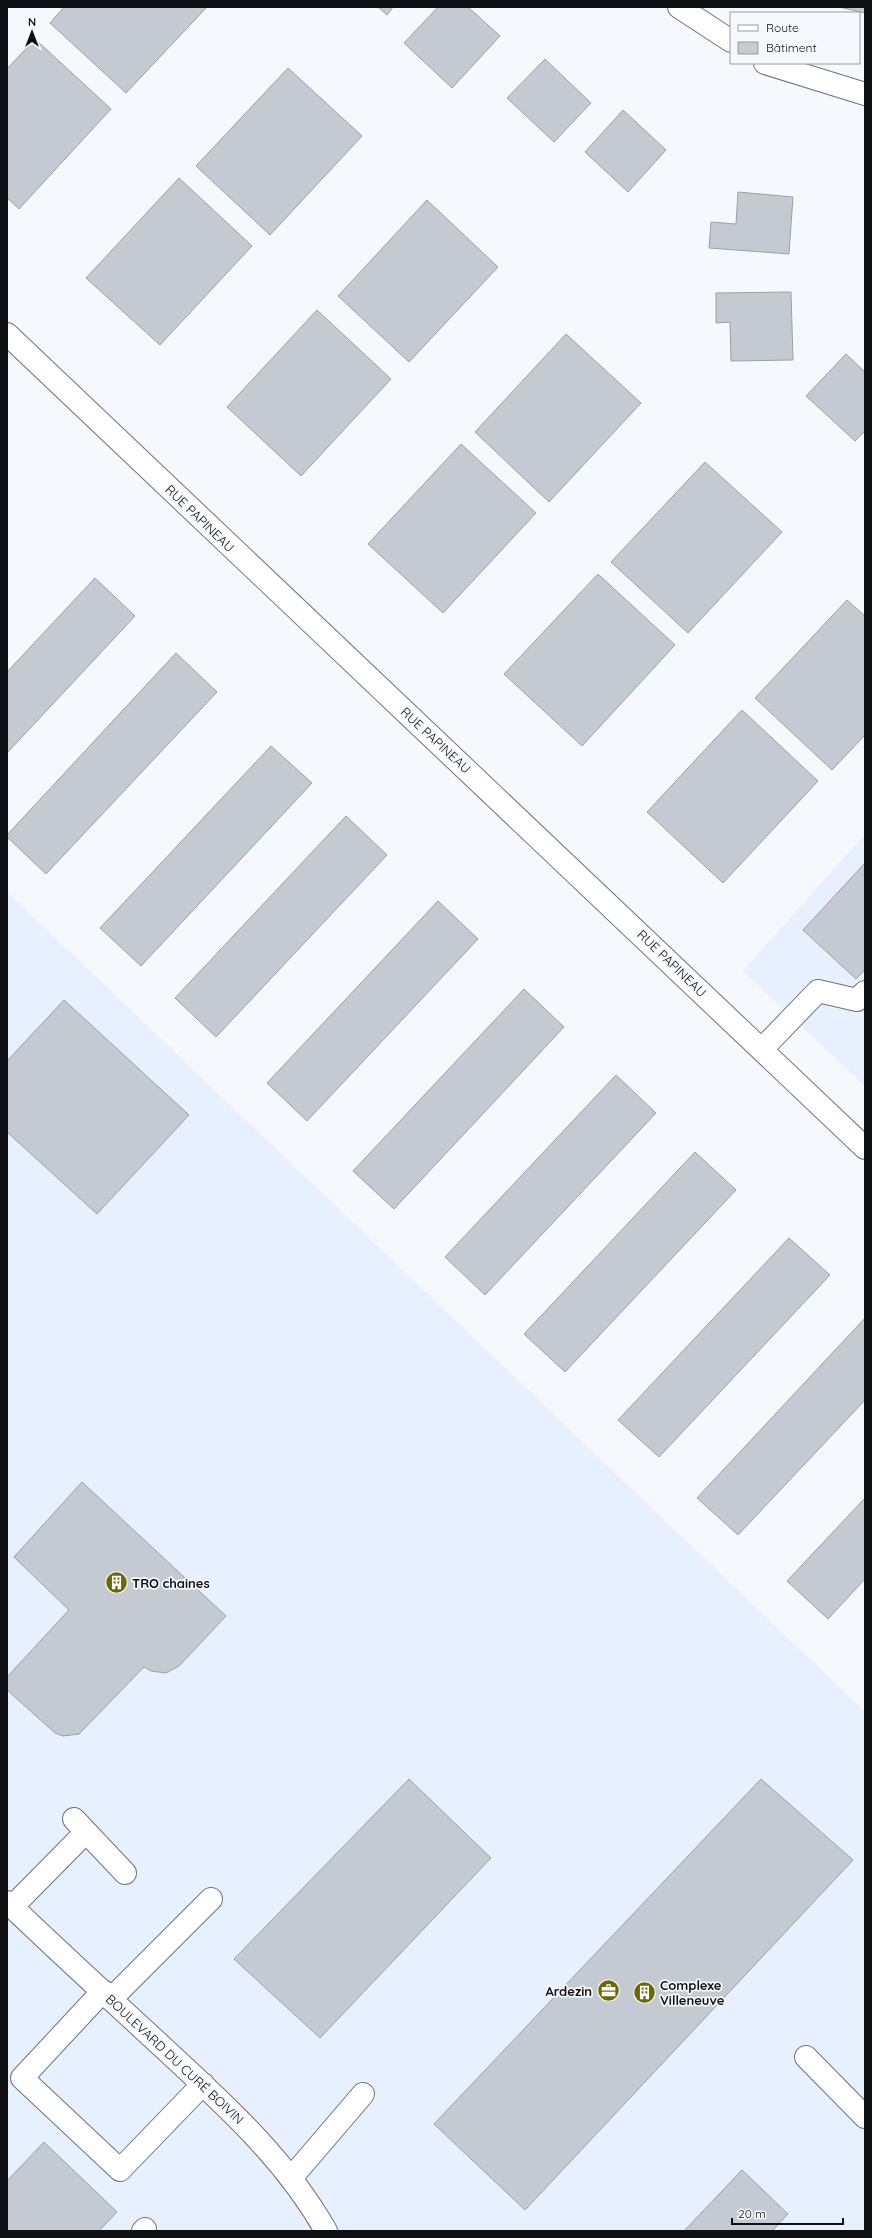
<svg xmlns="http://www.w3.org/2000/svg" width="872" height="2238" font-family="Quicksand,sans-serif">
<rect width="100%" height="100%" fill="#f5f9fe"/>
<path fill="#e6f0fe" d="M865,834V1086L743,971Z
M7,892L865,1712V2231H7Z"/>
<path fill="#c4cad2" stroke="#9ca1a9" d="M64,7H207L126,93L50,23Z
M378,7H393L387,15Z
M438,7H468L500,36L452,88L404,43Z
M839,7H865V13Z
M35,39L111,109L19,209L7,198V69Z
M545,59L591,103L554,142L507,98Z
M288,68L362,136L270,235L196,166Z
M623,110L666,150L628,192L585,152Z
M179,178L252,246L160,345L86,278Z
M738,192L793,197L789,254L709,248L711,222L736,224Z
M427,200L498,267L409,362L338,296Z
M791,292L793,360L731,361L730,322L716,323V293Z
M317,310L391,379L301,476L227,407Z
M566,334L641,403L549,502L475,432Z
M846,354L865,372V431L855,441L806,396Z
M461,444L536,513L443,613L368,544Z
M705,462L782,532L688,633L611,562Z
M598,574L675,645L582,746L504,674Z
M95,578L135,616L7,753V672Z
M847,600L865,616V735L832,770L755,698Z
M176,653L217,692L46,874L7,837V835Z
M742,710L818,781L723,883L647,812Z
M271,746L312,783L141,966L100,928Z
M346,816L387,855L216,1037L175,998Z
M865,863V970L856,979L803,930Z
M438,901L478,939L307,1121L267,1083Z
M524,989L564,1027L394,1209L353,1171Z
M64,1000L189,1115L97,1214L7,1132V1061Z
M616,1075L656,1113L485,1295L445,1257Z
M695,1152L736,1190L565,1372L524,1334Z
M789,1238L830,1275L659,1457L618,1420Z
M865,1318V1400L738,1535L697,1498Z
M82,1482L226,1616L179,1666L166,1673L151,1671L144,1667L79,1734L63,1736L55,1733L7,1690V1677L69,1610L14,1557Z
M865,1498V1579L828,1619L787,1581Z
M409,1779L491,1858L320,2038L234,1959Z
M761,1779L853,1860L525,2210L434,2124Z
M44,2142L117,2212L99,2231H7V2181Z
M742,2170L788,2214L772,2231H684Z"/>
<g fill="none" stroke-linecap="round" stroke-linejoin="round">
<defs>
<path id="minor" d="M679,7L731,41
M765,63L865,94
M7,334L865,1148
M762,1049L818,991L857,1000L865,992
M74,1819L125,1873
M7,1902C60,1953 115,2003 169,2053C227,2107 286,2160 326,2231
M12,1907L86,1832
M103,1991L22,2078L120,2170L203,2084
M111,1999L211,1899
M806,2057L865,2117
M292,2177L363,2094
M143,2231L145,2229"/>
</defs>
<use href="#minor" stroke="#6e747b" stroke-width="24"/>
<use href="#minor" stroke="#fff" stroke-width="22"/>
</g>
<defs>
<symbol id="building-disc" viewBox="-11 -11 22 22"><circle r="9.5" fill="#6d6902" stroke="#f5f9fe"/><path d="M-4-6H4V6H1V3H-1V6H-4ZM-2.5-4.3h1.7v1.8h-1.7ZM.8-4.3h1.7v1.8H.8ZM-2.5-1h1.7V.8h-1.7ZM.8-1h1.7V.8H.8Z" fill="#fff"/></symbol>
<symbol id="office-disc" viewBox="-11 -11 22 22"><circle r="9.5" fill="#6d6902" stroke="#f5f9fe"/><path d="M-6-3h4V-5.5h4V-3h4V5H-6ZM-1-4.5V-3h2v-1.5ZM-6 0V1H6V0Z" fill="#fff"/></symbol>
</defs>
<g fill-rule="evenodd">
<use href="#building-disc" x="104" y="1570" width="25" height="25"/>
<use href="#office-disc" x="596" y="1978" width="25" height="25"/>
<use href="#building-disc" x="632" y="1980" width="25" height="25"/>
</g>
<g text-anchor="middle" stroke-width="3.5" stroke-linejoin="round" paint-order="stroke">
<g font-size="13" fill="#0f1013" stroke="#f5f9fe">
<text transform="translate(200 518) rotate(44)" y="5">RUE PAPINEAU</text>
<text transform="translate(436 740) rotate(43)" y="5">RUE PAPINEAU</text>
<text transform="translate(672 963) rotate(44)" y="5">RUE PAPINEAU</text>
<text transform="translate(175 2059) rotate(43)" y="5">BOULEVARD DU CURÉ BOIVIN</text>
</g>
<g font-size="13" font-weight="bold" fill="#0f1013" stroke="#f5f9fe" text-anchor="start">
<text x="132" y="1588">TRO chaines</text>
<text x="660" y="1990">Complexe<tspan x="660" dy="15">Villeneuve</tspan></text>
<text x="592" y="1996" text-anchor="end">Ardezin</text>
</g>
</g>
<rect width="872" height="2238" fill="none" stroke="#0f1013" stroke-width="16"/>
<rect x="730" y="12" width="130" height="52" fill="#f5f9fe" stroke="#999ca0"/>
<rect x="738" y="25" width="20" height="6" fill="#ffffff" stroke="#999ca0"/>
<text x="766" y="32" font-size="12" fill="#0f1013">Route</text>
<rect x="738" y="42" width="20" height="12" fill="#c4cad2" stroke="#999ca0"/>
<text x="766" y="52" font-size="12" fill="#0f1013">Bâtiment</text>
<g transform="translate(32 32)" stroke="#f5f9fe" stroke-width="3" paint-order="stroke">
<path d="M0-3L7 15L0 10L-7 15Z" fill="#0f1013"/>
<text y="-6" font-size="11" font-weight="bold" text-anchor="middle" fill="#0f1013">N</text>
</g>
<path d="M732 2218v6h111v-6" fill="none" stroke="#0f1013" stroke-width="2"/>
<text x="738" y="2218" font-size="12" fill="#0f1013" stroke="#f5f9fe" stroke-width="3" paint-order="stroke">20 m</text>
</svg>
